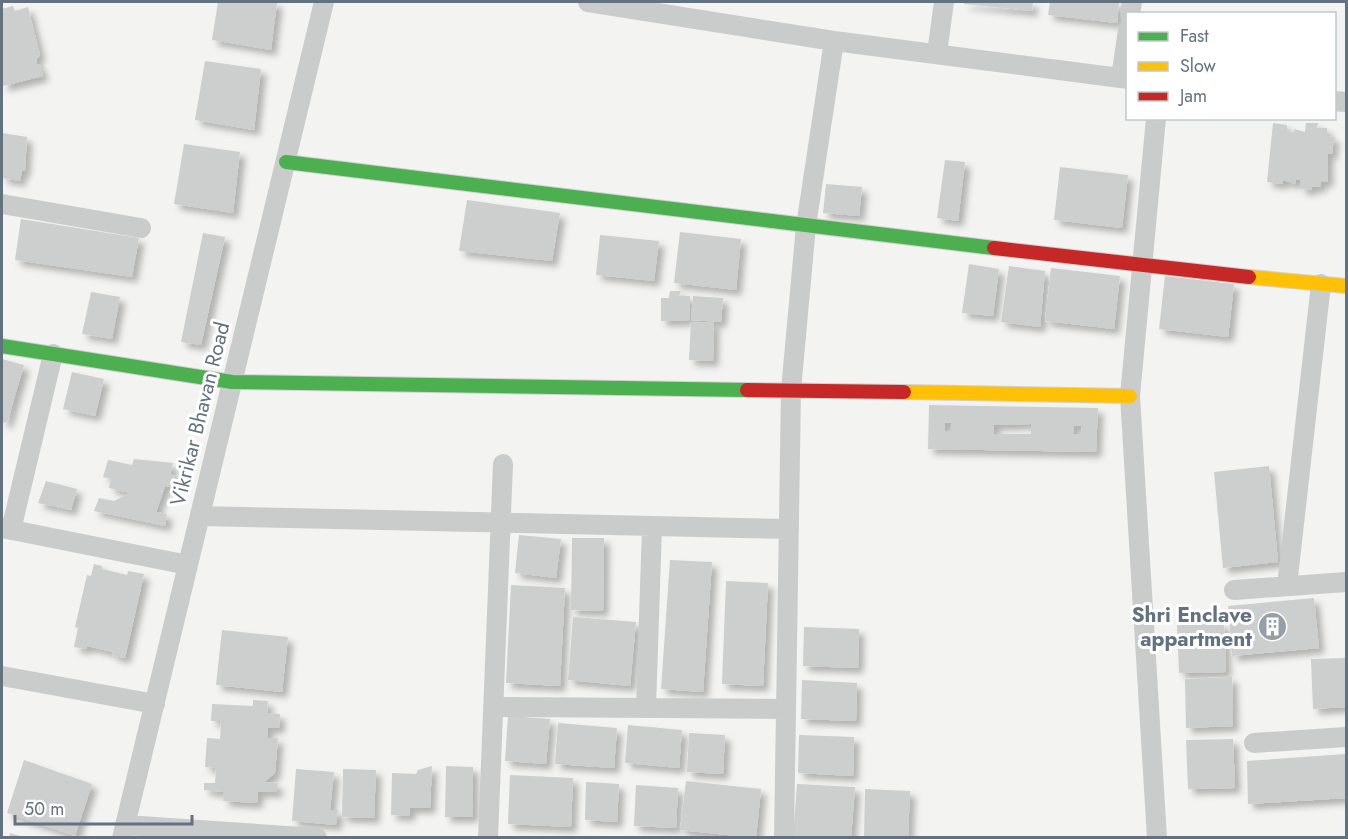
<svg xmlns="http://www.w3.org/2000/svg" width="1348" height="839" font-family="Jost,sans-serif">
<defs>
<filter id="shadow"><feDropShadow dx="5.5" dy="5.5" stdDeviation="3" flood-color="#0004"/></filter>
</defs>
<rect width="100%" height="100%" fill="#f3f3f1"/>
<path fill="#cdcece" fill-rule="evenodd" filter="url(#shadow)" d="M218,2H277L271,50L212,40Z
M964,2H1033L1032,11L964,4Z
M1050,2H1119L1117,23L1048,15Z
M13,6L15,11L28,7L40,55L36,60L37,64L40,65L43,76L3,86L2,9Z
M205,61L261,69L254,130L195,120Z
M1273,123L1287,125V131L1294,132V129L1305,132L1306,123H1318L1317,128H1327V136L1334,137L1332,154L1328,153V182L1321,181V187H1311L1312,190L1300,189L1301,180H1296L1295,184L1283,180V184L1267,182Z
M2,133L27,137L25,171H22L20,181L2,178Z
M184,144L240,152L233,213L174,204Z
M945,160L965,162L958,221L937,218Z
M1060,167L1128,175L1122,228L1054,220Z
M826,184L862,187L859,216L823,213Z
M467,200L560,213L552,261L459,251Z
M21,219L139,238L132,277L15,260Z
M680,232L741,239L736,290L674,283Z
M203,233L225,237L201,345L181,342Z
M600,235L659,241L654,281L596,275Z
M969,264L999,269L993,316L962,313Z
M1009,266L1045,271L1040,327L1001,322Z
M1051,268L1120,276L1114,329L1045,321Z
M1165,276L1234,284L1228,337L1159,329Z
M670,291H681L679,296H690V320L661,321V298H669Z
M91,292L120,297L112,339L82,334Z
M693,296L723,298L721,322L691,320Z
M691,322L714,323L713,361L689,360Z
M2,359L24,365L7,423L2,422Z
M72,372L104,379L95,416L63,409Z
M929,405L1098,408L1096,452L928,449ZM945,423H952L951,431H945ZM1031,424V434H994V425ZM1074,426H1082L1081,434H1073Z
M134,459L173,463L170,474L175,476L170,487L165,486L156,512L167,514L165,526L94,511L99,498L114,501L130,493L109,488L111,479L103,477L108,460L132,465Z
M1269,466L1278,562L1223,568L1214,472Z
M46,481L77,489L71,510L38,503Z
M519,535L561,539L556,578L515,573Z
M572,538H604L603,611L571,610Z
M670,560L712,562L703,692L661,689Z
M94,564L102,566V569L127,575L128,571L144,574L125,658L112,655L113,652L87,646L86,649L74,647L78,628L75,627L87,575L91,576Z
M726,581L768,583L763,686L722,684Z
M511,585L565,588L560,686L506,683Z
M1314,598L1319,648L1232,656L1228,606Z
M573,617L636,622L630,686L568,680Z
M1224,623L1226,672L1179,673L1177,624Z
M804,627L859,629L858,668L803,666Z
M222,630L288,637L282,692L216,685Z
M1346,658V707L1313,709L1311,659Z
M1232,677L1233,726L1186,728L1185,679Z
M802,680L857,683L856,721L801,719Z
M253,700L268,701L267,713L280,714L279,728H268L267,738H278L275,773L264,782L277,783V792H258L257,803L223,801L224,792L204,790V783H215L216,768L205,767L207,738L220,739L221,721H211L212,704L253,706Z
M508,716L550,719L546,764L505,761Z
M558,723L617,728L614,768L555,764Z
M628,725L682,730L679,768L625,763Z
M689,733L725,735L723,774L687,772Z
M799,735L854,737L853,776L798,773Z
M1233,739L1235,788L1188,789L1186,740Z
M1346,754V798L1248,804L1247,761Z
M24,760L92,784L75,836L7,813Z
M432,766L430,808H410L409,816L391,815L392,773L416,774L418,770Z
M446,766L473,767V817H445Z
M296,769L334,772L330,810H338L336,825L292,821Z
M343,769L376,770L374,818L342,817Z
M510,775L573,778L571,827L508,824Z
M686,781L761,789L756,838L680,830Z
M586,782L619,784L617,822L585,820Z
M797,784L855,787L851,838H793Z
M636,785L678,788L676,828L634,826Z
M865,789L910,791L908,838H864Z
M10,833L23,837V838H9Z"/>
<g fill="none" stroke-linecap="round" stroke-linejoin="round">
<defs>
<path id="fast" d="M286,162L994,248
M2,346L232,382L747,390"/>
<path id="slow" d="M1249,277L1346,286
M904,392L1130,396"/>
<path id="jam" d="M994,248L1249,277
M747,390L904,392"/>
</defs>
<use href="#fast" stroke="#d0d1d0" stroke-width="16"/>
<use href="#slow" stroke="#d0d1d0" stroke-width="16"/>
<use href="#jam" stroke="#d0d1d0" stroke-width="16"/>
<path stroke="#cacccc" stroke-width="20" d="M588,2L834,41L1128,79
M1130,14L1132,2
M937,53L944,2
M1121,78L1128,30
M1334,101L1346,102
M1156,118L1130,396L1157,838
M2,204L141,228
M200,516L789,529
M2,528L188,565
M11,530L53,354
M1287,586L1321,284
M1234,590L1346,582
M2,676L155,704
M493,707L786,709
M646,708L652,527
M1254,743L1346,737
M125,825L317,838
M122,838L324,2
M488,838L503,464
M784,838L791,390L806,226L834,41"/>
<use href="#fast" stroke="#4caf50" stroke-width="14"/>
<use href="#slow" stroke="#ffc107" stroke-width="14"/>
<use href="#jam" stroke="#c62828" stroke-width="14"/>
</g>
<defs>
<symbol id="building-disc" viewBox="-11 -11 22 22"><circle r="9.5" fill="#959fa8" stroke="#fff"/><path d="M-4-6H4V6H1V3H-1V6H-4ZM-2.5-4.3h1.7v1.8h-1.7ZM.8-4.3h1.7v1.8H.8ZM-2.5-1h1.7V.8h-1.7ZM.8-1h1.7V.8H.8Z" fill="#fff"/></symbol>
</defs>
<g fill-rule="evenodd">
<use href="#building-disc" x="1256" y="610" width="33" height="33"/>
</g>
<g text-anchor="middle" stroke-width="6" stroke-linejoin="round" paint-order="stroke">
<g font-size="21" fill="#637281" stroke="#fff">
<text transform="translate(200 414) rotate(-76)" y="7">Vikrikar Bhavan Road</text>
</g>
<g font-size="21" font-weight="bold" fill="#637281" stroke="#fff" text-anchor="end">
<text x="1252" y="622">Shri Enclave<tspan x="1252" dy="24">appartment</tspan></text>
</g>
</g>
<rect width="1348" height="839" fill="none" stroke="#637281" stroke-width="6"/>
<rect x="1126" y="12" width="210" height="108" fill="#ffffff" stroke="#c1c7cd" stroke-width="1.5"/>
<rect x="1138" y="32" width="30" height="9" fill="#4caf50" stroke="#c1c7cd" stroke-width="1.5"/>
<text x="1180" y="42" font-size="18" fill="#637281">Fast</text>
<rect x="1138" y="62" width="30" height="9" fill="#ffc107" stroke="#c1c7cd" stroke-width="1.5"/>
<text x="1180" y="72" font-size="18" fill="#637281">Slow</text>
<rect x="1138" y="92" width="30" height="9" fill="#c62828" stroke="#c1c7cd" stroke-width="1.5"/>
<text x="1180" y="102" font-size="18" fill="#637281">Jam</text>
<path d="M15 815v9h177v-9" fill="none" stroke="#637281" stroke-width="3"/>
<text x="24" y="815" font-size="18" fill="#637281" stroke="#ffffff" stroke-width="4.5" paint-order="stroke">50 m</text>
</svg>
